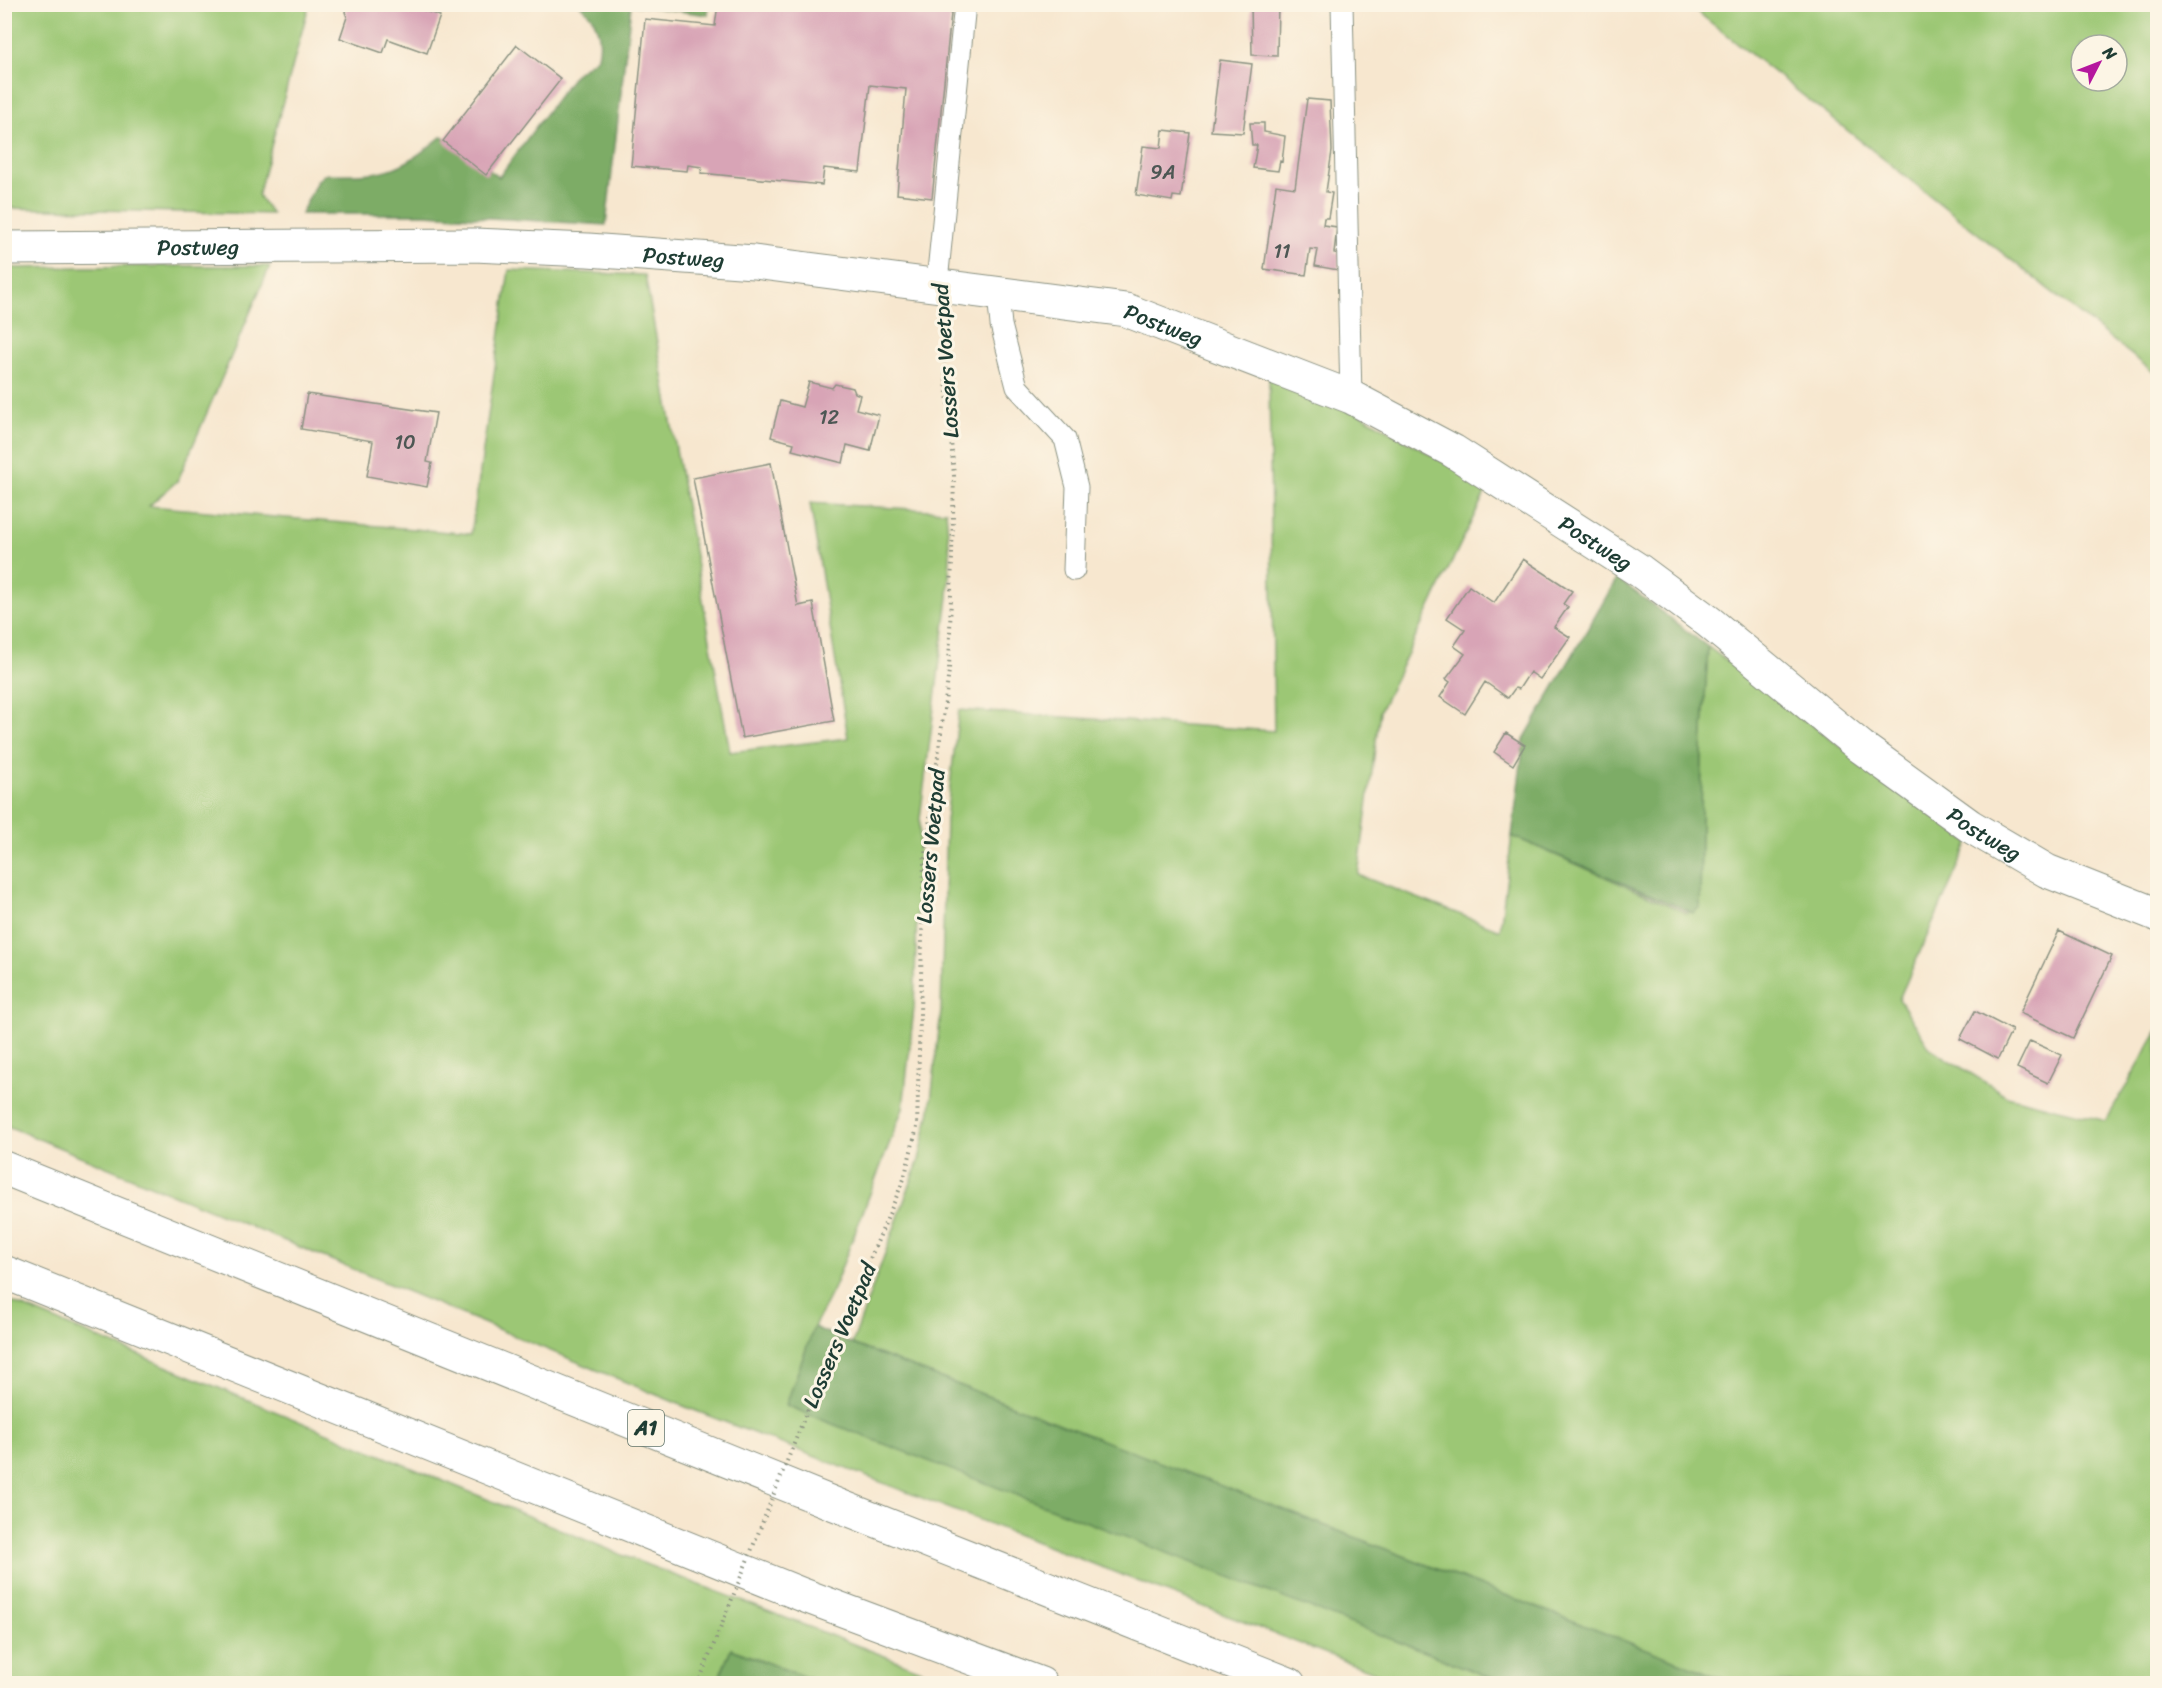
<svg xmlns="http://www.w3.org/2000/svg" width="2162" height="1688" font-family="Sriracha,sans-serif">
<rect width="100%" height="100%" fill="#fcf5e5"/>
<filter id="ink" filterUnits="userSpaceOnUse"><feTurbulence type="fractalNoise" baseFrequency=".0167" numOctaves="2"/><feDisplacementMap in="SourceGraphic" scale="12" xChannelSelector="R" yChannelSelector="G"/><feConvolveMatrix kernelMatrix="1 2 1 2 8 2 1 2 1" color-interpolation-filters="sRGB"/></filter>
<filter id="wash" filterUnits="userSpaceOnUse"><feTurbulence type="fractalNoise" baseFrequency=".008" numOctaves="4" result="noise"/><feDisplacementMap in="SourceGraphic" scale="24" xChannelSelector="R" yChannelSelector="G"/><feGaussianBlur stdDeviation="1.35" result="paint"/><feColorMatrix in="noise" values="0 0 0 0 0 0 0 0 0 0 0 0 0 0 0 0 0 1.4 0 .05"/><feComposite in="paint" operator="in"/></filter>
<g filter="url(#wash)">
<rect width="100%" height="100%" fill="#f7e7cf"/>
<path fill="#9cc774" stroke="#5e8254" stroke-width="1.5" fill-rule="evenodd" d="M5,4L309,5L258,195L272,214L5,208Z
M1691,5H2157V375L1695,10ZM2081,45H2117V81H2081Z
M167,266H270L178,480L149,506L471,534L509,270L645,275L730,752L848,738L810,503L946,511L950,556L948,597L920,818L914,1008L903,1108L834,1287L814,1327L786,1405L1505,1683H1402L686,1407L5,1125L4,268Z
M1269,378L1332,398L1488,487L1380,711L1358,875L1500,930L1512,836L1687,913L1700,907L1702,748L1708,647L1969,842L1899,999L1930,1048L2007,1096L2106,1121L2157,1032V1683H1734L852,1344L919,1160L930,1110L941,1011L946,820L959,710L1274,731Z
M4,1299L627,1557L955,1683H821L731,1649L717,1684L5,1683Z"/>
<path fill="#7dac66" stroke="#4e744d" stroke-width="1.5" d="M580,5H631L606,225L425,214H301L317,181L325,174C383,175 397,174 442,136L499,177L574,75L598,57C603,36 596,17 580,5Z
M633,5H708V15Z
M1617,578L1708,647L1702,748L1700,907L1693,913L1512,836L1524,739Z
M814,1327L852,1344L1734,1683H1505L822,1420L786,1405Z
M731,1649L821,1683H717Z"/>
<g id="blocks">
<path fill="#d8a4b6" d="M347,4H404L440,16L427,53L388,39L383,53L340,38L347,17L345,12Z
M718,4H952L932,198L897,194L906,89L870,85L860,172L824,168L822,185L701,173L702,167L688,165L687,171L631,166L645,19L715,26Z
M1251,4H1278L1277,56L1252,55Z
M517,45L561,79L486,175L443,141Z
M1220,60L1252,64L1243,133L1211,131Z
M1307,99L1330,101L1332,151L1326,192L1332,193L1328,218H1324L1323,225L1337,227L1334,253L1340,254L1338,270L1315,266L1318,250L1310,249L1306,275L1264,269L1276,185L1295,188Z
M1250,123H1264V132L1285,136L1282,162L1280,161L1278,171L1253,168L1257,145H1252Z
M1163,130L1190,133L1181,197L1173,196L1172,201L1136,195L1143,146L1161,148Z
M809,382L832,388L835,384L853,388L855,393L860,395L856,409L879,415L870,451L847,445L843,463L792,450L794,443L771,437L780,401L802,407Z
M307,394L436,413L427,462L432,463L427,487L367,476L373,441L301,429Z
M771,463L798,606L813,603L834,721L742,738L693,478Z
M1523,559L1572,591L1563,604L1568,607L1554,627L1570,637L1540,679L1530,672L1519,689L1515,688L1508,698L1485,682L1465,714L1440,697L1450,682L1446,679L1465,654L1454,646L1465,630L1447,618L1469,586L1494,603Z
M1506,733L1525,745L1513,765L1494,752Z
M2059,931L2112,956L2073,1038L2020,1013Z
M1975,1011L2012,1030L1998,1059L1960,1039Z
M2030,1041L2062,1055L2048,1083L2017,1068Z"/>
</g>
</g>
<g filter="url(#ink)">
<use href="#blocks" fill-opacity="0" stroke="#8b9282" stroke-width="1.5"/>
<g fill="none" stroke-linecap="round" stroke-linejoin="round">
<defs>
<path id="service" d="M1342,4L1351,397
M939,287L938,272L965,4
M998,294L1001,325L1017,387L1065,439L1077,487L1074,570"/>
<g id="minor">
<path id="s1" d="M4,248L474,245L588,250L754,262L1126,310L1351,397L1453,451L1640,571L1709,622L1861,747L1970,826L2047,871L2158,915"/>
</g>
<path id="motorway" d="M4,1168L832,1503L1289,1684
M4,1272L803,1595L1041,1684"/>
</defs>
<use href="#service" stroke="#8b9282" stroke-width="23"/>
<use href="#minor" stroke="#8b9282" stroke-width="35"/>
<use href="#motorway" stroke="#8b9282" stroke-width="35"/>
<path stroke="#8b9282" stroke-width="4" stroke-dasharray="1.5 4.5" stroke-linecap="butt" d="M835,1341L904,1179L917,1127L924,864L949,671L954,476L941,322"/>
<use href="#service" stroke="#fff" stroke-width="21"/>
<use href="#minor" stroke="#fff" stroke-width="33"/>
<use href="#motorway" stroke="#fff" stroke-width="33"/>
<path stroke="#8b9282" stroke-width="4" stroke-dasharray="1.5 4.5" stroke-linecap="butt" d="M698,1684L835,1341"/>
</g>
</g>
<g text-anchor="middle" stroke-width="6" stroke-linejoin="round" paint-order="stroke">
<g font-size="20" fill="#4d5754">
<text x="1163" y="179">9A</text>
<text x="1282" y="258">11</text>
<text x="829" y="424">12</text>
<text x="405" y="449">10</text>
</g>
<rect fill="#fcf5e5" stroke="#617469" stroke-width="1.5" x="628" y="1410" width="36" height="36" rx="4.5"/>
<g font-size="21" font-weight="bold" fill="#1f3d34">
<text x="646" y="1435">A1</text>
</g>
<g font-size="22" fill="#1f3d34" stroke="#fcf5e5">
<text dy="8" stroke="none"><textPath href="#s1" startOffset="194">Postweg</textPath></text>
<text dy="8" stroke="none"><textPath href="#s1" startOffset="680">Postweg</textPath></text>
<text dy="8" stroke="none"><textPath href="#s1" startOffset="1166">Postweg</textPath></text>
<text transform="translate(945 361) rotate(-94)" y="8">Lossers Voetpad</text>
<text dy="8" stroke="none"><textPath href="#s1" startOffset="1652">Postweg</textPath></text>
<text dy="8" stroke="none"><textPath href="#s1" startOffset="2138">Postweg</textPath></text>
<text transform="translate(930 846) rotate(-85)" y="8">Lossers Voetpad</text>
<text transform="translate(839 1335) rotate(-67)" y="8">Lossers Voetpad</text>
</g>
</g>
<rect width="2162" height="1688" fill="none" stroke="#fcf5e5" stroke-width="24"/>
<g transform="translate(2099 63) rotate(48)"><circle r="28" fill="#fcf5e5" stroke="#a4ab9e" stroke-width="1.5"/>
<path d="M0-4.5L10 22L0 15L-10 22Z" fill="#b5179e"/>
<text y="-9" font-size="16" font-weight="bold" text-anchor="middle" fill="#1f3d34">N</text>
</g>
</svg>
